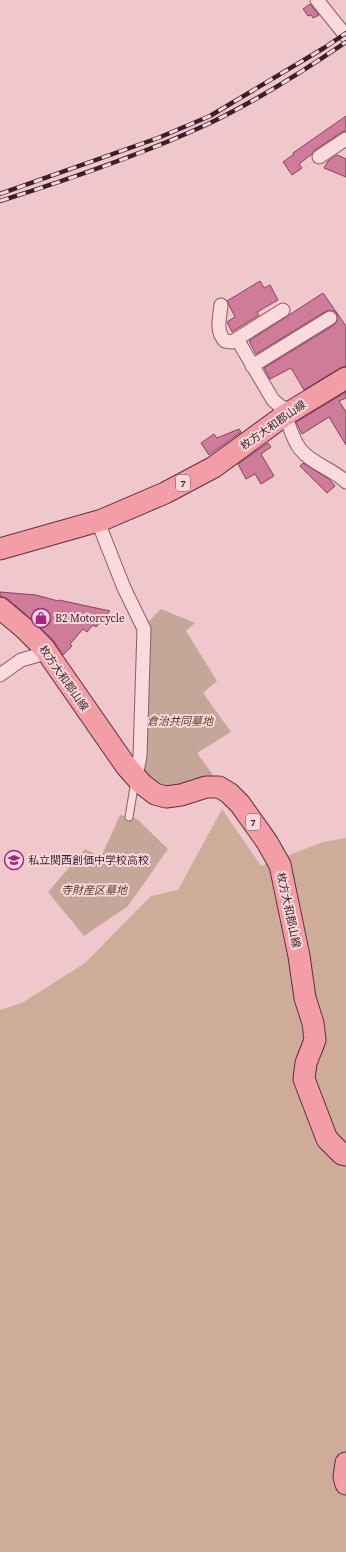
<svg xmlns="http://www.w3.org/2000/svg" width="346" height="1552" font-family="'Source Serif 4','Noto Sans JP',serif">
<rect width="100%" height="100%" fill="#f0c7ca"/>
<path fill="#cfac9a" d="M222,809L261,866L323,842L346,838V1552H0V1010L22,1003L85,963L151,896L178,890Z"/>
<path fill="#c4a799" d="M161,609L195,623L186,631L217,681L203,693L231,732L197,753L213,775L171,790L141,773L146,624Z
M120,815L137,819L168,849L128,906L84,936L48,892L85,849L101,857Z"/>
<path fill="#cf7c9a" stroke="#8c405d" d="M310,4L319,15L313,18L311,15L308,16L303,9Z
M346,116V131L342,132L315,150L312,154L299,164L302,168L292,175L283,162L294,154L293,153Z
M337,155L346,159V177L324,168L328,161Z
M260,281L264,288L270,285L278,300L257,312L259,315L232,332L227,322L235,317L227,301Z
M323,293L346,326V366L340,368L304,390L291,368L270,379L264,368L334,325L337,321V314L333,311H326L256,354L249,341Z
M346,392V398L339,401L346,412V445L329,417L302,434L296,422Z
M239,429L241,432L209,455L201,443L214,434L217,438Z
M268,443L271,447L261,454L274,476L261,484L255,474L246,479L238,464Z
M303,463L329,479L335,486L327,493L300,466Z
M0,592L36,595L58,601L59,600L110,611L96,627L93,625L87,632L83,629L70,644L72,646L63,655L53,640L33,621L8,599L0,596Z"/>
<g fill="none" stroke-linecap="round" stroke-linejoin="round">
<defs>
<path id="lane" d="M129,817L135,781"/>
<path id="street" d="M317,0L346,36
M319,157L346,139
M221,305C220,317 215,331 225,341L232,342L283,310
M237,339L273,400L281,407L293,410
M252,366L330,318
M285,415C289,425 293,440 300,449C312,464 333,469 346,482
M98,522L124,588L144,629L140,756L136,777
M0,675L21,660L46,653"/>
<path id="primary" d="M0,549L102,520L165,493L214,467L285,415L346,378
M0,608L25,629L44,648L126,766L142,784L155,794L166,797L181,795L206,787H219L229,793L240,804L267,842L280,865L299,956L305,998L313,1023L315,1040L306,1063L304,1079L327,1139L342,1154L346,1155
M346,1463L344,1477L346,1484"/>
</defs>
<use href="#lane" stroke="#8c5b67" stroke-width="9"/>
<use href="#street" stroke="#8c5b67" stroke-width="15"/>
<use href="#primary" stroke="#5a2f3d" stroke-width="23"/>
<use href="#lane" stroke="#fadadd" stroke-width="7"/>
<use href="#street" stroke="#fadadd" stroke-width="13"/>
<use href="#primary" stroke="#f39ea6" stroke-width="21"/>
<defs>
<path id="rail" d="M0,194L158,138L210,116L324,48L346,33
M0,201C70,179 141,155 208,124C256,101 302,72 346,42"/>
</defs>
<use href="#rail" stroke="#3c1f28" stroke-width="4.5"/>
<use href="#rail" stroke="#f7d7d9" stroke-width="3" stroke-dasharray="9" stroke-linecap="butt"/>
</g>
<defs>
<symbol id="shop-ring" viewBox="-11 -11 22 22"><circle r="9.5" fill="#f7d7d9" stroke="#9d2984" stroke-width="1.5"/><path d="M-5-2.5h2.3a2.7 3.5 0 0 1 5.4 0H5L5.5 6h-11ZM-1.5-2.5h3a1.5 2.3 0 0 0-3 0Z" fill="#9d2984"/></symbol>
<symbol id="school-ring" viewBox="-11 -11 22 22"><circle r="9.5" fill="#f7d7d9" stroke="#9d2984" stroke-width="1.5"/><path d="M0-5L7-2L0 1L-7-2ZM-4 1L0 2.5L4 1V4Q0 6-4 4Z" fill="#9d2984"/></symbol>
</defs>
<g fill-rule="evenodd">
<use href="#shop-ring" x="30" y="607" width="22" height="22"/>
<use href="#school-ring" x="3" y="849" width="22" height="22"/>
</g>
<g text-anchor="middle" stroke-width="4" stroke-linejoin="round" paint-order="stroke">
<g fill="#f7d7d9" stroke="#74565d" stroke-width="1">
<rect x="176" y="475" width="14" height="16" rx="3"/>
<rect x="246" y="814" width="14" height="16" rx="3"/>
</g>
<g font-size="10" font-weight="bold" fill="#3c1f28">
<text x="183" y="487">7</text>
<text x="253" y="826">7</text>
</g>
<g font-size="11" fill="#3c1f28" stroke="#f7d7d9">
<text transform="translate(273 425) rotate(-35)" y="4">枚方大和郡山線</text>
<text transform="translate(64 678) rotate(55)" y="4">枚方大和郡山線</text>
<text transform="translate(289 910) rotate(78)" y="4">枚方大和郡山線</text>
</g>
<g font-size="11" fill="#3c1f28" stroke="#f7d7d9" text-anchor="start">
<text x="55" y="622">B2 Motorcycle</text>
<text x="28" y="864">私立関西創価中学校高校</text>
</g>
<g font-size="11" font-style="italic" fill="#593e25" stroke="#f7d7d9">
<text x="180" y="725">倉治共同墓地</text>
<text x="94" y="894">寺財産区墓地</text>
</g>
</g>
</svg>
